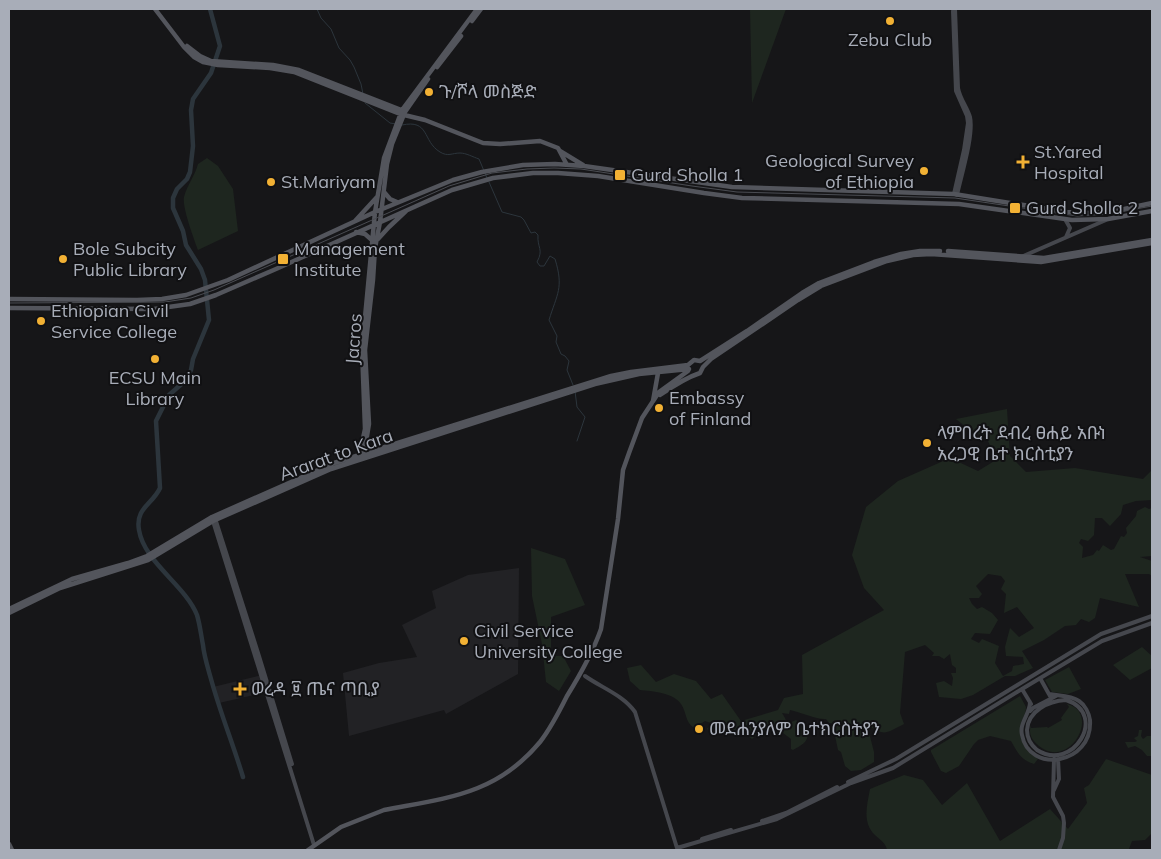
<svg xmlns="http://www.w3.org/2000/svg" width="1161" height="859" font-family="Mulish,'Noto Sans Ethiopic',sans-serif">
<rect width="100%" height="100%" fill="#161618"/>
<path fill="#222225" d="M519,568L518,674L446,714L444,710L349,736L343,673L379,663L417,657L402,625L436,608L432,591L468,575Z
M262,675L267,692L219,703L213,687Z"/>
<path fill="#1e261f" fill-rule="evenodd" d="M750,9H786L752,103Z
M207,158L218,166L233,189L238,231L198,250C194,239 182,207 184,197C187,185 195,176 198,164Z
M1007,409L1010,456L1026,472L1075,468L1143,479L1152,470V500L1136,501L1123,505L1121,514L1110,526L1102,518H1095L1094,535L1088,541L1081,539L1079,543L1083,547L1082,558L1093,555L1097,550L1099,551L1103,545L1111,550L1114,549L1121,536L1124,537L1127,533L1126,528L1136,516L1137,511L1145,507L1149,509L1152,508V556L1140,557L1152,561V576L1149,574H1125L1139,607L1100,598L1095,618L1089,622L1081,619L1076,625L1065,626L1044,640L1022,651L1033,668L1015,676H1005L973,695L961,699L939,697L936,683L944,681L952,686L953,678L951,673H956V668L952,665L950,654L944,659L939,656H932L934,653L925,645L905,652L900,713L904,724C884,734 886,736 867,725L874,752V762L861,770L851,771L845,766L841,752L838,750L834,731L836,724L829,723L826,719C818,720 800,712 790,710L789,714L782,713L785,718L787,724L796,720L797,721L796,725L802,724C813,738 806,743 793,750L791,749V739L783,733L778,737L771,731L768,732L767,736L762,737L758,733L752,739L745,733L742,734L741,731L738,733H732L733,726H726L725,732L717,729L711,732L707,729L711,723L705,721L694,728C685,722 687,713 681,704C674,693 652,691 640,690L630,681L627,668L641,665L656,682L674,674L696,681L711,699L722,694L741,721L778,710L784,698L803,694L802,655L884,610L864,588L852,555L866,507L898,481L950,458L978,471L996,460L986,436L972,432L956,419ZM988,574L1001,576L1005,581L1001,589L1006,594L1004,613L1017,607L1034,628L1019,637L1010,628L1005,647L1006,656L1023,657L1024,664L1013,666L1012,671L1003,676L995,663L999,646L982,639L979,643L971,639L975,633L990,634L998,620L992,613L982,607L977,609L972,604L969,598H979L982,594L976,586Z
M531,548L565,559L585,605L551,617V656H563L571,671L559,691L546,682L542,644L532,596Z
M1142,647L1152,656V668L1130,680L1113,665Z
M1069,667L1081,689L1068,694L1052,692L1045,680Z
M1020,696L1026,707C1026,714 1023,717 1021,723C1017,739 1026,750 1038,759L1034,764C1020,759 1018,753 1011,741L990,736L978,740L974,744L959,766L946,773L941,771L931,752V750Z
M1067,704C1102,713 1069,771 1039,746C1032,740 1028,734 1031,725V728L1047,727L1048,728L1062,720L1061,718L1069,707Z
M1139,730H1142L1141,736L1143,739L1147,736H1152V756H1147L1142,750L1135,746L1128,748L1125,742H1135L1137,741L1134,738L1138,736Z
M1106,759L1152,775V833L1145,840L1132,841L1129,849L1130,850H887C886,843 880,840 875,835C862,823 867,805 870,789L904,775L923,780L942,805L967,783L1000,841L1050,809L1068,829L1087,803L1084,788L1089,785Z"/>
<g fill="none" stroke-linecap="round" stroke-linejoin="round">
<path stroke="#2c353c" stroke-width="1" d="M317,9L321,18L331,29L339,48L350,60L354,67L361,84L363,94
M365,103L390,123L396,124
M402,125C430,119 422,141 440,152C448,157 452,153 460,153C466,153 473,157 479,159L487,178
M489,182L502,212L521,217L524,220L531,233L535,232L538,235C537,248 544,249 537,262L540,266H544L550,256L555,259C564,288 557,294 549,320L557,336L556,342L561,354L565,356L569,361L567,370L573,385
M575,391L577,407L585,417L577,441"/>
<path stroke="#2c353c" stroke-width="4.5" d="M210,9L220,46L211,73L193,99L191,110L193,146L190,172L187,179L177,189L173,198V208L183,231L186,245L201,269L205,280L209,320L193,359L191,370L185,381L169,395L156,421L160,488C153,504 135,508 139,530C144,562 185,585 197,615C200,625 201,635 203,645C204,656 208,668 211,679C220,712 233,744 243,777"/>
<path stroke="#45474d" stroke-width="4" d="M955,9L958,88C960,99 967,107 970,117C974,135 961,176 957,195
M953,11L956,91L967,116L968,123L964,150L954,194
M1065,219L1070,228L1066,237
M1021,257L1106,220
M212,518L314,845
M215,518L259,656L292,764
M585,676C602,688 623,695 635,712L677,848L777,819L851,783L893,768L1022,689L1102,641L1152,623
M1040,678L1050,696
M1022,689L1031,704
M1066,700C1109,714 1073,773 1037,750C1031,745 1027,739 1027,730C1028,711 1048,701 1066,700Z
M1030,702C1030,714 1019,723 1022,735C1029,774 1093,765 1090,720C1089,713 1085,705 1079,701C1070,695 1059,696 1049,694
M1030,711L1033,708L1056,696
M1054,759L1053,797L1063,816L1064,823L1063,838L1059,850
M848,782L896,759L1101,634L1152,616
M1054,790L1059,779L1058,759
M762,821L786,813L837,787
M702,839L731,830"/>
<path stroke="#53555c" stroke-width="4.5" d="M155,9L184,47L194,57L203,62L218,65L270,68L294,72L400,114L425,120L483,143L500,144L540,141L558,148L567,165
M472,21L481,9
M187,46L200,56L211,61L273,65L299,70L404,111
M437,67L461,36
M560,151L583,165
M384,192L390,199L397,202
M355,221L377,197
M356,232L365,234L373,241
M378,239L389,227L406,211
M948,251L1044,258L1152,240
M9,299L137,300L162,299L186,295L228,280L375,212L453,180L482,172L523,165L555,164L584,166L732,187L954,194L1067,212L1091,213L1115,211L1152,203
M9,308L154,309L190,304L216,295L276,269L452,190L493,178L533,173H558L598,176L704,193L742,198L959,204L1072,220L1108,219L1152,211
M700,361L747,331L802,293L819,283L874,262L901,254L920,251H940
M688,365L694,360L700,361
M660,395C673,386 685,378 700,373L703,367L711,359L798,300L821,286L887,261L913,255L931,254L1041,262L1152,243
M653,401L658,373
M364,454L369,424L365,350L373,280L375,248L380,222L387,164L392,144L405,112L428,79
M359,457L365,429L362,349L375,212L384,158L402,110L477,9
M9,609L72,579L128,563L147,556L212,517L334,463L611,376L631,372L688,365
M9,613L60,588L148,560L213,521L331,469L595,384L639,374L689,369
M9,844L12,850
M308,850L341,827L384,810C446,798 496,795 540,742C551,728 559,712 567,696C580,675 593,652 601,629L618,519L623,470L629,453L642,418L659,392L688,371"/>
<path stroke="#4a4c52" stroke-width="1" d="M9,303L165,302L191,298L214,290L449,186L492,173L527,169L554,168L581,169L692,186L737,192L955,198L1077,216L1109,214L1152,206"/>
</g>
<g fill="#f2b134" stroke="#111113" stroke-width="2">
<circle cx="890" cy="21" r="5"/>
<circle cx="429" cy="92" r="5"/>
<path d="M1020.5 154.5h5v5h5v5h-5v5h-5v-5h-5v-5h5z"/>
<circle cx="924" cy="171" r="5"/>
<rect x="614" y="169" width="12" height="12" rx="2.5"/>
<circle cx="271" cy="182" r="5"/>
<rect x="1009" y="202" width="12" height="12" rx="2.5"/>
<circle cx="63" cy="259" r="5"/>
<rect x="277" y="253" width="12" height="12" rx="2.5"/>
<circle cx="41" cy="321" r="5"/>
<circle cx="155" cy="359" r="5"/>
<circle cx="659" cy="408" r="5"/>
<circle cx="927" cy="443" r="5"/>
<circle cx="464" cy="641" r="5"/>
<path d="M237.5 681.5h5v5h5v5h-5v5h-5v-5h-5v-5h5z"/>
<circle cx="699" cy="729" r="5"/>
</g>
<g text-anchor="middle" stroke-width="4" stroke-linejoin="round" paint-order="stroke">
<g font-size="18" fill="#a8adb8" stroke="#111113" text-anchor="start">
<text x="890" y="46" text-anchor="middle">Zebu Club</text>
<text x="439" y="98">ጉ/ሾላ መስጅድ</text>
<text x="1034" y="158">St.Yared<tspan x="1034" dy="21">Hospital</tspan></text>
<text x="914" y="167" text-anchor="end">Geological Survey<tspan x="914" dy="21">of Ethiopia</tspan></text>
<text x="631" y="181">Gurd Sholla 1</text>
<text x="281" y="188">St.Mariyam</text>
<text x="1026" y="214">Gurd Sholla 2</text>
<text x="73" y="255">Bole Subcity<tspan x="73" dy="21">Public Library</tspan></text>
<text x="294" y="255">Management<tspan x="294" dy="21">Institute</tspan></text>
<text x="51" y="317">Ethiopian Civil<tspan x="51" dy="21">Service College</tspan></text>
<text x="155" y="384" text-anchor="middle">ECSU Main<tspan x="155" dy="21">Library</tspan></text>
<text x="669" y="404">Embassy<tspan x="669" dy="21">of Finland</tspan></text>
<text x="937" y="439">ላምበረት ደብረ ፀሐይ አቡነ<tspan x="937" dy="21">አረጋዊ ቤተ ክርስቲያን</tspan></text>
<text x="474" y="637">Civil Service<tspan x="474" dy="21">University College</tspan></text>
<text x="251" y="695">ወረዳ ፱ ጤና ጣቢያ</text>
<text x="709" y="735">መደሐንያለም ቤተክርስትያን</text>
</g>
<g font-size="18" fill="#a8adb8" stroke="#111113">
<text transform="translate(354 339) rotate(-86)" y="6">Jacros</text>
<text transform="translate(336 455) rotate(-20)" y="6">Ararat to Kara</text>
</g>
</g>
<rect width="1161" height="859" fill="none" stroke="#a8adb8" stroke-width="20"/>
</svg>
